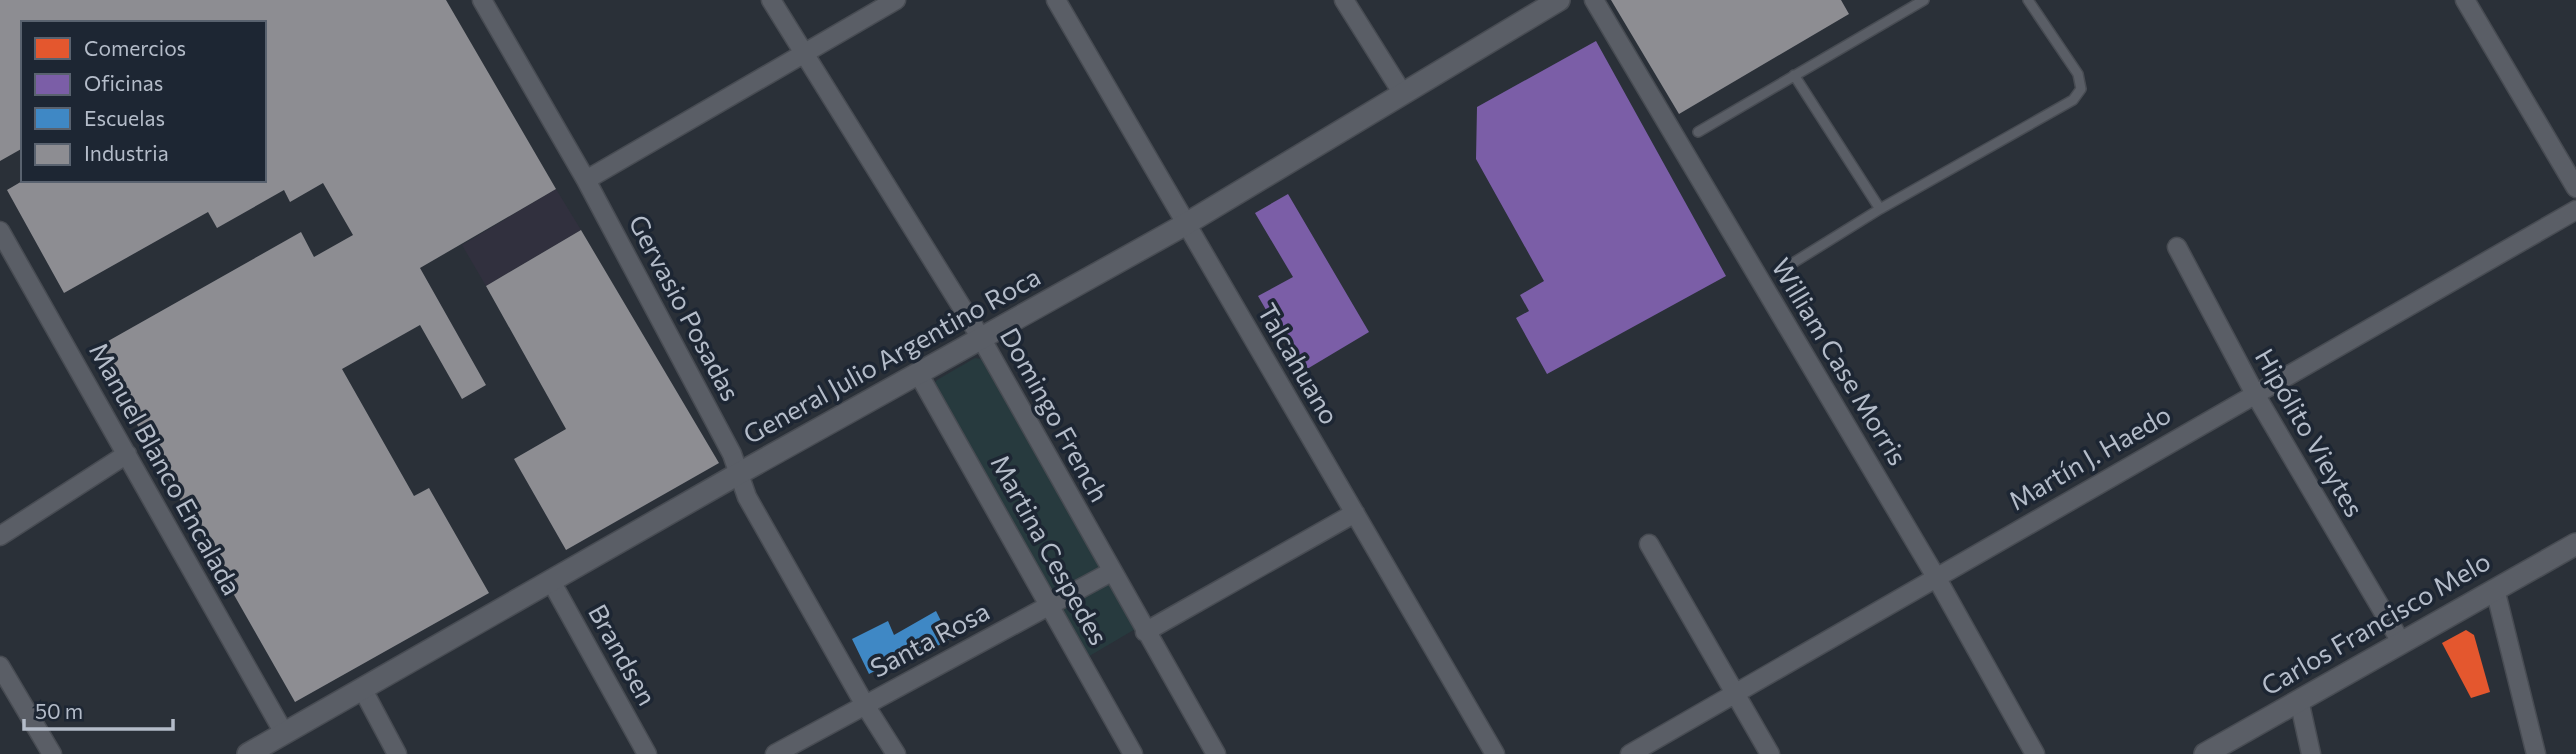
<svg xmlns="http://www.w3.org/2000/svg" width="2576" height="754" font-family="Commissioner,sans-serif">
<rect width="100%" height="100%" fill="#2a3038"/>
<path fill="#31303e" d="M556,189L581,230L486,286L462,245Z"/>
<path fill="#273a3e" d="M975,358L981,359L1100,565L1098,572L1056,595L1049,591L931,387L937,380Z
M1104,582L1111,584L1137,628L1086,658L1061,614V606Z"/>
<path fill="#e4572e" d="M2466,630L2474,635L2490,692L2471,698L2442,643Z"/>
<path fill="#7b5ea7" d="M1596,41L1726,276L1547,374L1516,318L1529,311L1520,295L1544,281L1476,159L1477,107Z
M1288,194L1369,332L1302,372L1258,296L1293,277L1255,213Z"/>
<path fill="#3f88c5" d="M936,611L950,639L899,667L896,660L869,674L852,639L888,621L894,635Z"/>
<path fill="#8d8d92" d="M0,0H446L556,189L420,268L486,385L462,399L420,325L342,369L414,496L429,488L489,593L295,702L94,349L301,232L314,257L353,235L323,183L290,202L284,190L217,228L208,212L64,293L7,190L24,180H264V23H23V148L0,161Z
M1611,0H1841L1849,14L1679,114Z
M581,230L719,463L566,550L514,459L566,429L486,286Z"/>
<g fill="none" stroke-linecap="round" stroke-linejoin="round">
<defs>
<path id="service" d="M1794,75L1880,209L2073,100L2081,89L2078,74L2028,0
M1698,132L1924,0
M1780,271L1880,209"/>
<path id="minor" d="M482,0L586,180L732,454L747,497L865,705L896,754
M771,0L981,338L1216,754
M1056,0L1495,754
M1344,0L1403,94
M1594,0L1936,577L2035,754
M2465,0L2576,188
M586,180L896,0
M0,231L284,733
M2177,247L2255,394L2401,642
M918,373L1133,754
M0,536L127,454
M1649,544L1770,754
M551,581L647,754
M2495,589L2536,754
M1145,632L1355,513
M0,666L52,754
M363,690L397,754
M2299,700L2311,754
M775,754L1111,572
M1630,754L2576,210"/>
<path id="tertiary" d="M248,754L738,474L1186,224L1559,0
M2205,754L2576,544"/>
</defs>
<use href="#service" stroke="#484c53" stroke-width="12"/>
<use href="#minor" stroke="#484c53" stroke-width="21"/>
<use href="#tertiary" stroke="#484c53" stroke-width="24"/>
<use href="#service" stroke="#5a5e66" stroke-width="9"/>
<use href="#minor" stroke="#5a5e66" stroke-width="18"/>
<use href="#tertiary" stroke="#5a5e66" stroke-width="21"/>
</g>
<g text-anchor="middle" stroke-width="7" stroke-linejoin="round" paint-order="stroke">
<g font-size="26" fill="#b4bcc9" stroke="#1d2633">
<text transform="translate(684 308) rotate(62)" y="9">Gervasio Posadas</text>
<text transform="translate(892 356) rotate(-29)" y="9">General Julio Argentino Roca</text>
<text transform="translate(1839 362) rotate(59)" y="9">William Case Morris</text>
<text transform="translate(1298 364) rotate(60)" y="9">Talcahuano</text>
<text transform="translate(1054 415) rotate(61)" y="9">Domingo French</text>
<text transform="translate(2309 433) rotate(60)" y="9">Hipólito Vieytes</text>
<text transform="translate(2090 458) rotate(-30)" y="9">Martín J. Haedo</text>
<text transform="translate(165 469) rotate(61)" y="9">Manuel Blanco Encalada</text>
<text transform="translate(1049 550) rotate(61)" y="9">Martina Cespedes</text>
<text transform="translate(2376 624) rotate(-30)" y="9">Carlos Francisco Melo</text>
<text transform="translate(930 640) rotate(-28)" y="9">Santa Rosa</text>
<text transform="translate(622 655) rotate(61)" y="9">Brandsen</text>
</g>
</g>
<rect x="21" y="21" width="245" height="161" fill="#1d2633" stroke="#59626f" stroke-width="2"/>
<rect x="35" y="38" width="35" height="21" fill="#e4572e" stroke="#59626f" stroke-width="2"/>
<text x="84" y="56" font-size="21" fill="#b4bcc9">Comercios</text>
<rect x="35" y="74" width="35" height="21" fill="#7b5ea7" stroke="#59626f" stroke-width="2"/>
<text x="84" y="91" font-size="21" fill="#b4bcc9">Oficinas</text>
<rect x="35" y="108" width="35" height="21" fill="#3f88c5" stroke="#59626f" stroke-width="2"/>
<text x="84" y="126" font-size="21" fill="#b4bcc9">Escuelas</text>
<rect x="35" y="144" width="35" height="21" fill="#8d8d92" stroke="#59626f" stroke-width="2"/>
<text x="84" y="161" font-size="21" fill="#b4bcc9">Industria</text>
<path d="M24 719v10h149v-10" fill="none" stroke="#b4bcc9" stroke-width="3.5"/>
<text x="35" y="719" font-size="21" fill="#b4bcc9" stroke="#1d2633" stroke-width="5" paint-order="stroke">50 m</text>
</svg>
